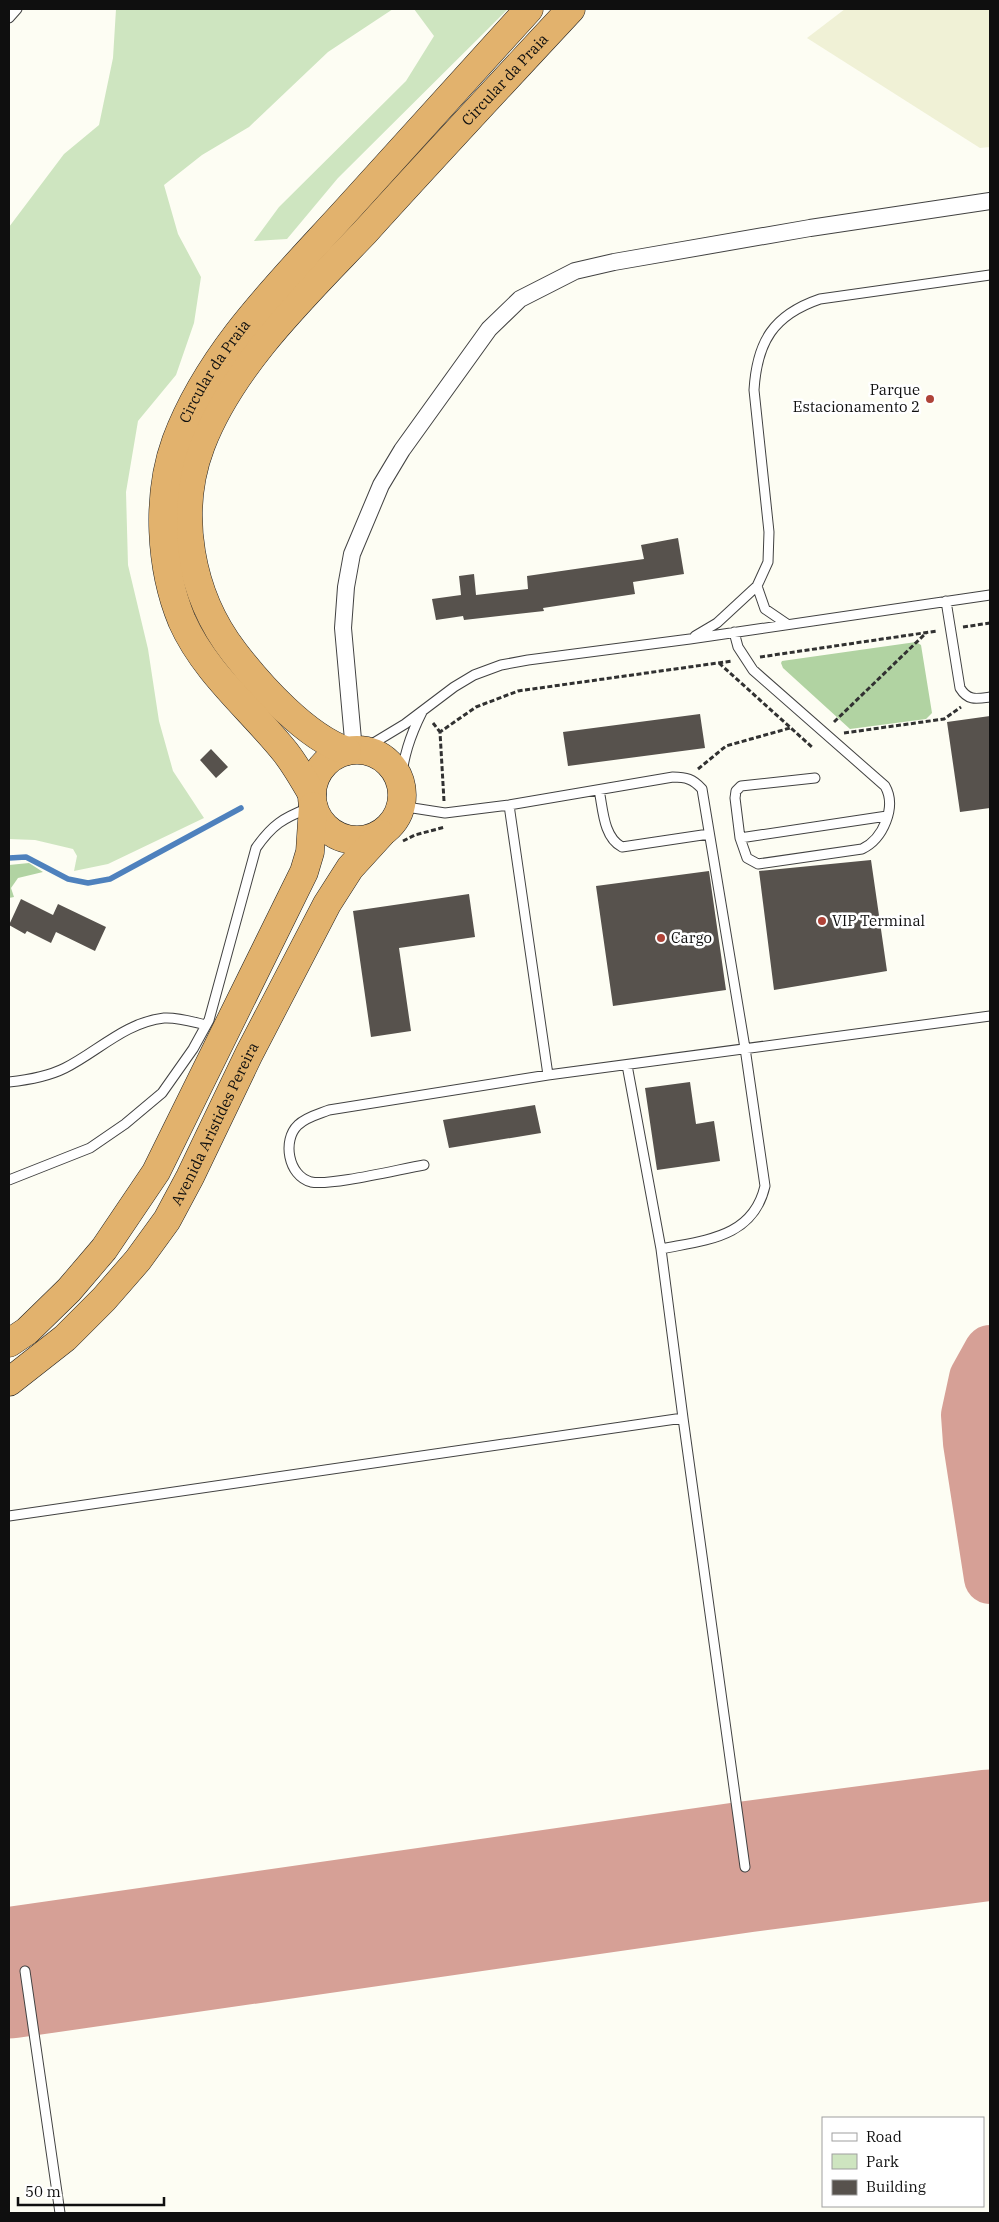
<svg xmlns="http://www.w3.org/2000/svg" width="999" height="2222" font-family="'IBM Plex Serif',serif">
<rect width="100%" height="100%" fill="#fdfdf3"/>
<path fill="#f0f1d6" d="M845,9H990V147L980,148L807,38Z"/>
<path fill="#cee5c0" d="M116,9H393L328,52L249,127L202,155L164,185L178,234L201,277L194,323L176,375L138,421L126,492L128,565L148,649L159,721L173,771L204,818L108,864L74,871L77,856L73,849L35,840L9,839V227L64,154L99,125L113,58Z
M414,9H508L338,178L287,239L254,241L279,207L406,81L434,36Z"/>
<path fill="#b1d3a2" d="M916,642L921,645L932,713L926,719L850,729L783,668L781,663L782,661Z
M29,863L43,872L18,878L11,888L14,897L9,898V865Z"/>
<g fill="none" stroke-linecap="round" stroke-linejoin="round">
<path stroke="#4e81bd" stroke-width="5.5" d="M9,858L26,857L68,879L88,883L110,879L241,808"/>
<path stroke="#d6a096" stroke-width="52" d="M990,1351L975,1378L967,1415L969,1443L990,1578"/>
<path stroke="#d6a096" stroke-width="131" d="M9,1973L745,1867L990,1835"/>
</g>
<path fill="#57524d" d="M678,538L684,574L633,582L635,594L543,608L544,611L464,620L463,616L436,620L432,599L461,595L459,576L474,574L476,595L528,589L527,576L644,559L641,545Z
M700,714L705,748L568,766L563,732Z
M990,716V808L960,812L947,722Z
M211,749L228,767L216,778L200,760Z
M871,860L887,971L774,990L759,871Z
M709,871L726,990L613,1006L596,886Z
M469,894L475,937L399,948L411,1031L371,1037L353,911Z
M21,899L53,915L58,904L106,927L95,951L56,932L51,943L27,931L25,934L9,925Z
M690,1082L696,1124L714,1121L720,1161L657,1170L645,1088Z
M535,1105L541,1133L449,1148L443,1120Z"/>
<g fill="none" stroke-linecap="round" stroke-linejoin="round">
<defs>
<path id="lane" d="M9,18L17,9
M757,586L765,609L787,624
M946,601L960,688C968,701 976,699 990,697
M734,632L738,647L753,670L885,786C897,807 883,839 862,849L758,864L747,858L740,838L887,816
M695,636L717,623L757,586L768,562L769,532L754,390C757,342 773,315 820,299L990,275
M362,750L405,724L454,687L474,675L501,665L528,660L690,639L990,595
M400,784C404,756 409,738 422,712
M599,790C603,808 603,837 622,847L709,834
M509,805L548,1075
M400,806L445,813L509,805L673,777C686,777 693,779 702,789L745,1048L765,1186C753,1238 705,1240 661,1249
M740,838L735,798L736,791L741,786L815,778
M627,1065L661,1249L683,1418
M9,1082C28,1080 47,1077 65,1068C97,1052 126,1022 164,1018C178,1017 193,1022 206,1025
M424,1165C400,1169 331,1186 311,1182C288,1176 282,1140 298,1125C306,1117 319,1114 329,1110L548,1075L990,1016
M9,1180L90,1148L125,1124L162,1093L193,1049L209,1020L256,848C272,825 283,818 309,808
M9,1516L683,1418L745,1867
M25,1971L60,2213"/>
<path id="street" d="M354,751L343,628L346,587L352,554L381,485L402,450L489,329L520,299L575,271L614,262L810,228L990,201"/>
<g id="highway">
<circle cx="357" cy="795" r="45"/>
<path id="s1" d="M347,751C306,737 260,686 234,652C190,595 175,513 201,445C232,364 306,294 365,232C433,157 502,83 571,9"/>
<path id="s2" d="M312,794C304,780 296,766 286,753C252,710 205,673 182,621C160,568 156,496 176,441C209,352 281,282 344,213C405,145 467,77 529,9"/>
<path d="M9,1343L27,1331L69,1290L104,1249L156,1172L304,872L310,852L313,806"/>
<path id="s3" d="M9,1382L65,1338L104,1299L138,1260L167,1220L190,1177L249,1054L327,904L350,868L381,834"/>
</g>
</defs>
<use href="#lane" stroke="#424242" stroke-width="11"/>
<use href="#street" stroke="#424242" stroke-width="18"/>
<use href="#highway" stroke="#202020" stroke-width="29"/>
<path stroke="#313131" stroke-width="3" stroke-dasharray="5 2.5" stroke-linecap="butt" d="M963,627L990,623
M760,657L937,631
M719,663L813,748
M834,722L926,633
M433,723L440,732
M844,733L944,719L961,707
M698,769L726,746L790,728
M444,801L440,732L476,707L518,691L732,661
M403,841L415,835L445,827"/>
<use href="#lane" stroke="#fff" stroke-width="9"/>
<use href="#street" stroke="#fff" stroke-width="16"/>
<use href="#highway" stroke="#e2b26d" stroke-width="28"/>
</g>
<g fill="#af4338" stroke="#fff" stroke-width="2">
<circle cx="930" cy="399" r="5"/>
<circle cx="822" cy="921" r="5"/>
<circle cx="661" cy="938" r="5"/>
</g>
<g text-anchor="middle" stroke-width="5" stroke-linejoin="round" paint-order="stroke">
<g font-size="15" fill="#0f0f0f" stroke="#fff">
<text dy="5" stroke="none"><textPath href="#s1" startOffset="848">Circular da Praia</textPath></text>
<text dy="5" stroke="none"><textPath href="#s2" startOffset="481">Circular da Praia</textPath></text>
<text dy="5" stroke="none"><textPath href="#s3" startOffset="335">Avenida Aristides Pereira</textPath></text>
</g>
<g font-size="15" fill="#0f0f0f" stroke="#fff" text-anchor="start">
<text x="920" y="395" text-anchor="end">Parque<tspan x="920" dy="17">Estacionamento 2</tspan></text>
<text x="832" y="926">VIP Terminal</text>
<text x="671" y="943">Cargo</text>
</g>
</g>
<rect width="999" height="2222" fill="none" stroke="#0f0f0f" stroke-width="20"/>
<rect x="822" y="2117" width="162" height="90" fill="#ffffff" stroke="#9f9f9f"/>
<rect x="832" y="2133" width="25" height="8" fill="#ffffff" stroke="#9f9f9f"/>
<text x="866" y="2142" font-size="15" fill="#0f0f0f">Road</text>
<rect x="832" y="2154" width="25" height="15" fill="#cee5c0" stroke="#9f9f9f"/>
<text x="866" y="2167" font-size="15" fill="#0f0f0f">Park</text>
<rect x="832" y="2180" width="25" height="15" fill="#57524d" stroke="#9f9f9f"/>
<text x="866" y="2192" font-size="15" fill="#0f0f0f">Building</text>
<path d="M18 2197v8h146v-8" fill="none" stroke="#0f0f0f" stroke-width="2.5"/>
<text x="25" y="2197" font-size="15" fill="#0f0f0f" stroke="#ffffff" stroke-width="4" paint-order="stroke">50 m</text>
</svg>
